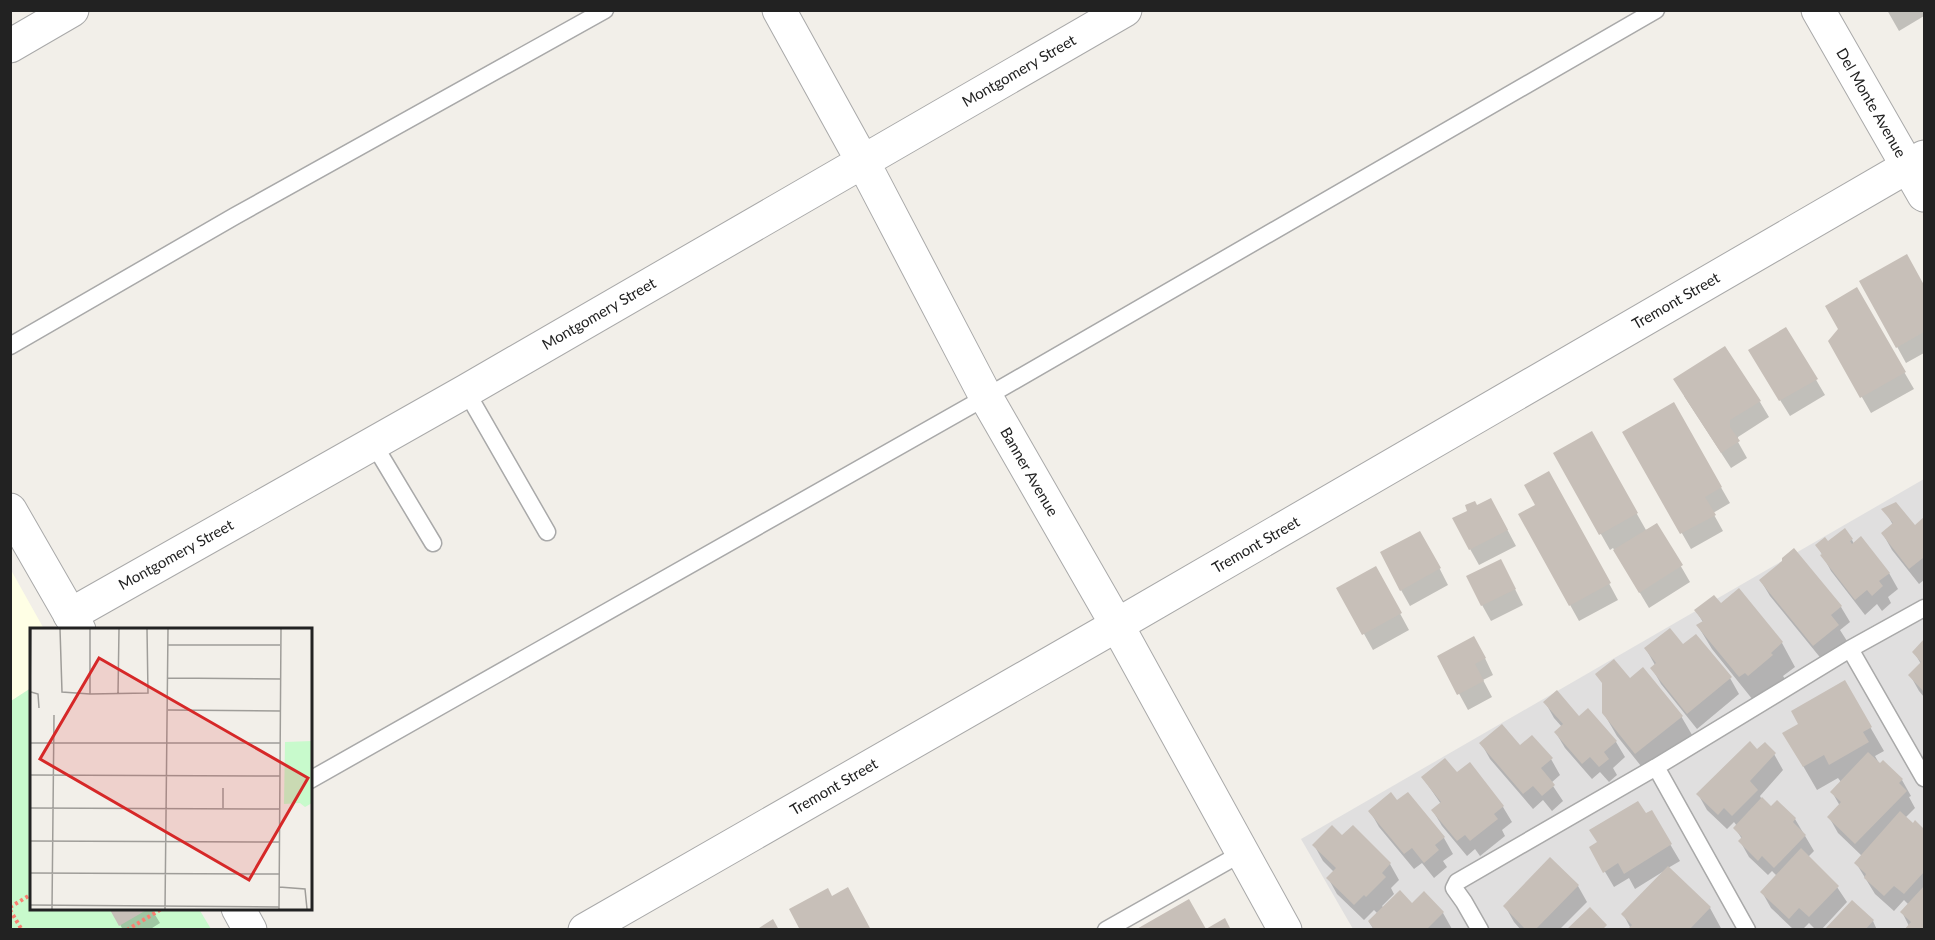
<svg xmlns="http://www.w3.org/2000/svg" width="1935" height="940" font-family="Lato,sans-serif">
<rect width="100%" height="100%" fill="#f2efe9"/>
<path fill="#e0dfdf" d="M1924,479V929H1353L1301,839Z"/>
<path fill="#ffffe5" d="M11,570L44,629L32,630L31,688L11,701Z"/>
<path fill="#c8facc" d="M31,688L32,908L199,909L211,929L11,930V701Z"/>
<path fill="#0003" d="M1887,10H1924V16L1899,31Z
M1907,256L1924,288V353L1906,363L1861,281Z
M1856,289L1914,389L1871,413L1830,341L1840,330Z
M1786,329L1825,395L1790,416L1759,366Z
M1684,396L1760,402L1769,417L1738,437V442L1747,458L1731,468Z
M1673,404L1730,503L1713,513L1723,531L1691,549L1624,432Z
M1591,433L1646,530L1657,525L1690,582L1649,608L1613,548L1610,550L1555,453Z
M1558,489L1618,600L1579,621L1520,515L1537,506Z
M1477,507L1500,516L1516,546L1479,565L1470,549Z
M1884,509L1915,527L1924,519V580L1919,584L1892,550L1883,534L1893,525Z
M1852,540L1854,544L1889,573L1898,589L1888,597L1891,603L1882,611L1877,604L1865,615L1831,571L1817,545Z
M1429,548L1448,585L1410,606L1401,590Z
M1509,577L1523,605L1491,621L1482,605Z
M1761,581L1841,607L1850,622L1840,630L1847,641L1823,661L1770,596Z
M1384,584L1409,630L1373,650L1339,589Z
M1739,590L1782,643L1795,667L1783,676L1785,679L1753,700L1712,649L1698,626L1703,622L1696,611L1720,605Z
M1924,641V697L1919,691L1910,675L1921,664L1914,652Z
M1683,646L1730,678L1739,694L1697,729L1661,684L1652,668L1655,665L1646,649Z
M1483,654L1493,675L1483,680L1492,697L1468,710L1439,657Z
M1629,680L1681,716L1695,740L1649,776L1617,736L1603,712Z
M1844,682L1884,751L1875,756L1880,765L1902,780L1911,796L1909,797L1915,808L1905,818L1913,825L1915,822L1924,831V930H1906L1909,926L1902,912L1909,905L1904,900L1894,911L1875,894L1856,863L1862,856L1838,833L1829,817L1840,806L1832,792L1841,782L1838,778L1817,790L1784,733L1800,724Z
M1545,702L1579,718L1616,742L1625,757L1613,768L1617,775L1609,782L1600,772L1592,779L1565,748L1556,733L1562,727L1554,718Z
M1481,743L1520,747L1551,759L1560,775L1551,783L1563,801L1552,811L1543,800L1533,809L1490,759Z
M1757,751L1774,754L1783,770L1760,796L1761,798L1771,808L1795,819L1814,851L1808,857L1837,887L1847,902L1821,930H1816L1809,923L1802,930H1794L1771,908L1762,892L1777,876L1772,871L1768,875L1749,857L1740,841L1742,839L1735,828L1737,826L1734,822L1727,829L1707,810L1698,794Z
M1456,774L1503,807L1512,822L1502,830L1505,836L1480,856L1475,849L1467,856L1442,826L1433,811L1441,804L1423,778Z
M1397,802L1444,838L1453,854L1443,861L1447,867L1434,878L1422,863L1414,869L1379,827L1370,811Z
M1651,812L1680,861L1668,868L1710,908L1722,930H1629L1630,927L1623,914L1664,871L1635,889L1629,878L1614,887L1591,848Z
M1353,827L1390,864L1399,880L1391,888L1394,894L1382,906L1384,908L1412,905L1424,893L1443,913L1452,929L1374,930L1369,922L1378,914L1374,910L1364,920L1337,894L1328,878L1334,872L1323,861L1314,845L1342,838Z
M1550,859L1578,886L1587,902L1559,930H1521L1514,922L1505,906Z
M1852,902L1873,921L1877,930H1826Z
M111,908H151L160,923L149,930H123Z"/>
<path fill="#c7bfb8" d="M1907,254L1924,285V332L1896,348L1859,281Z
M1857,287L1906,372L1860,398L1828,341L1838,329L1825,306Z
M1786,327L1818,379L1779,401L1748,350Z
M1725,346L1761,401L1730,420V427L1740,441L1721,453L1673,379Z
M1674,402L1722,487L1705,497L1716,515L1680,534L1622,432Z
M1592,431L1638,513L1599,535L1553,453Z
M1549,471L1611,583L1569,606L1518,514L1535,505L1524,485Z
M1491,498L1508,530L1469,550L1452,518L1467,511L1465,505L1475,501L1477,505Z
M1896,502L1915,525L1924,517V559L1923,558L1909,569L1881,533L1893,523L1881,509Z
M1657,523L1683,565L1639,593L1613,550Z
M1845,528L1853,539L1850,541L1852,544L1861,536L1890,573L1879,581L1883,586L1872,596L1867,590L1855,600L1820,555L1822,554L1815,545L1825,537L1828,541Z
M1420,531L1441,568L1400,591L1380,552Z
M1794,548L1842,606L1831,615L1839,625L1813,646L1759,580L1782,561V558Z
M1501,559L1516,589L1481,606L1466,576Z
M1376,566L1402,613L1362,635L1336,588Z
M1739,588L1783,642L1771,653L1773,655L1748,676L1745,673L1739,677L1696,625L1703,621L1694,610L1714,595L1721,603Z
M1670,628L1683,644L1696,634L1732,677L1687,714L1650,668L1656,663L1644,648Z
M1474,636L1486,658L1475,664L1484,681L1457,695L1437,656Z
M1924,639V692L1908,675L1921,662L1912,652Z
M1614,659L1630,678L1643,667L1683,716L1635,754L1602,713V683L1595,674Z
M1845,680L1872,727L1863,732L1869,742L1829,765L1824,755L1803,767L1782,733L1798,724L1791,711Z
M1557,690L1579,716L1588,708L1617,741L1604,752L1609,759L1599,767L1590,757L1582,764L1554,732L1563,724L1543,702Z
M1502,724L1520,745L1532,735L1553,758L1541,768L1555,785L1542,796L1533,786L1523,794L1479,743Z
M1750,741L1757,749L1765,742L1776,753L1750,781L1758,790L1732,816L1724,808L1718,815L1696,794Z
M1868,752L1880,763L1883,760L1903,779L1899,783L1907,791L1855,844L1827,817L1841,802L1830,792Z
M1445,758L1457,772L1470,762L1504,806L1494,814L1498,819L1470,841L1465,835L1457,841L1431,810L1441,802L1421,777Z
M1391,792L1397,800L1408,792L1445,837L1435,845L1439,850L1424,863L1412,848L1404,854L1368,811Z
M1762,797L1771,806L1777,800L1796,818L1793,822L1806,835L1774,868L1762,856L1758,861L1738,841L1742,837L1733,828Z
M1638,801L1646,813L1652,810L1672,844L1624,874L1618,863L1603,873L1589,847L1597,842L1589,830Z
M1900,811L1913,823L1915,820L1924,829V872L1904,894L1894,886L1884,896L1864,878L1866,874L1854,863Z
M1332,825L1342,835L1353,825L1391,863L1382,873L1386,877L1366,897L1364,895L1354,905L1326,878L1336,868L1312,845Z
M1801,848L1839,886L1809,917L1799,908L1789,919L1760,892Z
M1550,857L1579,885L1535,930H1526L1503,906Z
M1668,866L1711,907L1689,930H1627L1632,925L1621,914Z
M1924,886V930H1904L1911,922L1900,912Z
M848,887L871,930H800L789,909L828,888L832,896Z
M1400,890L1412,903L1424,891L1444,912L1426,930H1375L1368,921Z
M1189,899L1206,929L1225,918L1231,930H1135Z
M1852,900L1874,920L1865,930H1824Z
M1590,907L1607,925L1602,930H1566Z
M109,908H150L119,926Z
M773,919L779,930H756Z"/>
<g fill="none" stroke-linecap="round" stroke-linejoin="round">
<defs>
<path id="service" d="M10,346L235,216L605,10
M466,391L547,532
M373,443L433,543
M1850,649L1924,778
M1656,767L1747,930
M310,780L986,397L1656,10
M1106,930L1242,853
M1480,930L1464,902L1454,888L1457,882L1656,767L1850,649L1924,608"/>
<path id="minor" d="M779,10L863,162L986,397L1117,625L1285,930
M1818,10L1924,195
M10,46L72,10
M70,615L466,391L1125,10
M585,930L1117,625L1924,157"/>
<path id="tertiary" d="M10,510L79,630
M238,908L250,930"/>
</defs>
<use href="#service" stroke="#a9a9a9" stroke-width="19"/>
<use href="#minor" stroke="#a9a9a9" stroke-width="35"/>
<use href="#tertiary" stroke="#a9a9a9" stroke-width="35"/>
<path stroke="#fa8072" stroke-width="4" stroke-dasharray="3 3" stroke-linecap="butt" d="M10,907L32,894
M10,910L22,930
M127,930L163,908"/>
<use href="#service" stroke="#fff" stroke-width="16"/>
<use href="#minor" stroke="#fff" stroke-width="33"/>
<use href="#tertiary" stroke="#fff" stroke-width="33"/>
</g>
<g text-anchor="middle" stroke-width="5" stroke-linejoin="round" paint-order="stroke">
<g font-size="15" fill="#222" stroke="#fff">
<text transform="translate(1019 71) rotate(-30)" y="5">Montgomery Street</text>
<text transform="translate(1871 103) rotate(60)" y="5">Del Monte Avenue</text>
<text transform="translate(1676 301) rotate(-30)" y="5">Tremont Street</text>
<text transform="translate(599 314) rotate(-30)" y="5">Montgomery Street</text>
<text transform="translate(1029 472) rotate(60)" y="5">Banner Avenue</text>
<text transform="translate(1256 545) rotate(-30)" y="5">Tremont Street</text>
<text transform="translate(176 555) rotate(-29)" y="5">Montgomery Street</text>
<text transform="translate(834 787) rotate(-30)" y="5">Tremont Street</text>
</g>
</g>
<g transform="translate(30 628)">
<rect width="282" height="282" fill="#f2efe9"/>
<path d="M282,113V175L275,179L270,175L254,176L255,114Z" fill="#c8facc"/>
<path fill="none" stroke="#9f9d99" stroke-width="1.5" d="M30,1L32,64L60,66L118,65L117,1M60,1V66M138,17H250M138,50L251,51M0,64L1,1M1,64L8,66L9,80M88,66L89,1M138,82L250,83M0,115H250M0,147L250,148M193,160V180M0,180L250,181M0,213L250,214M0,245L250,246M249,259L275,261L277,281M0,277L249,279M22,281L24,87M135,281L138,1M249,281L251,1"/>
<path fill="#d62828" fill-opacity="0.15" stroke="#d62828" stroke-width="3" d="M69,30L278,150L219,252L10,131Z"/>
<rect width="282" height="282" fill="none" stroke="#222" stroke-width="3"/>
</g>
<rect width="1935" height="940" fill="none" stroke="#222222" stroke-width="24"/>
</svg>
